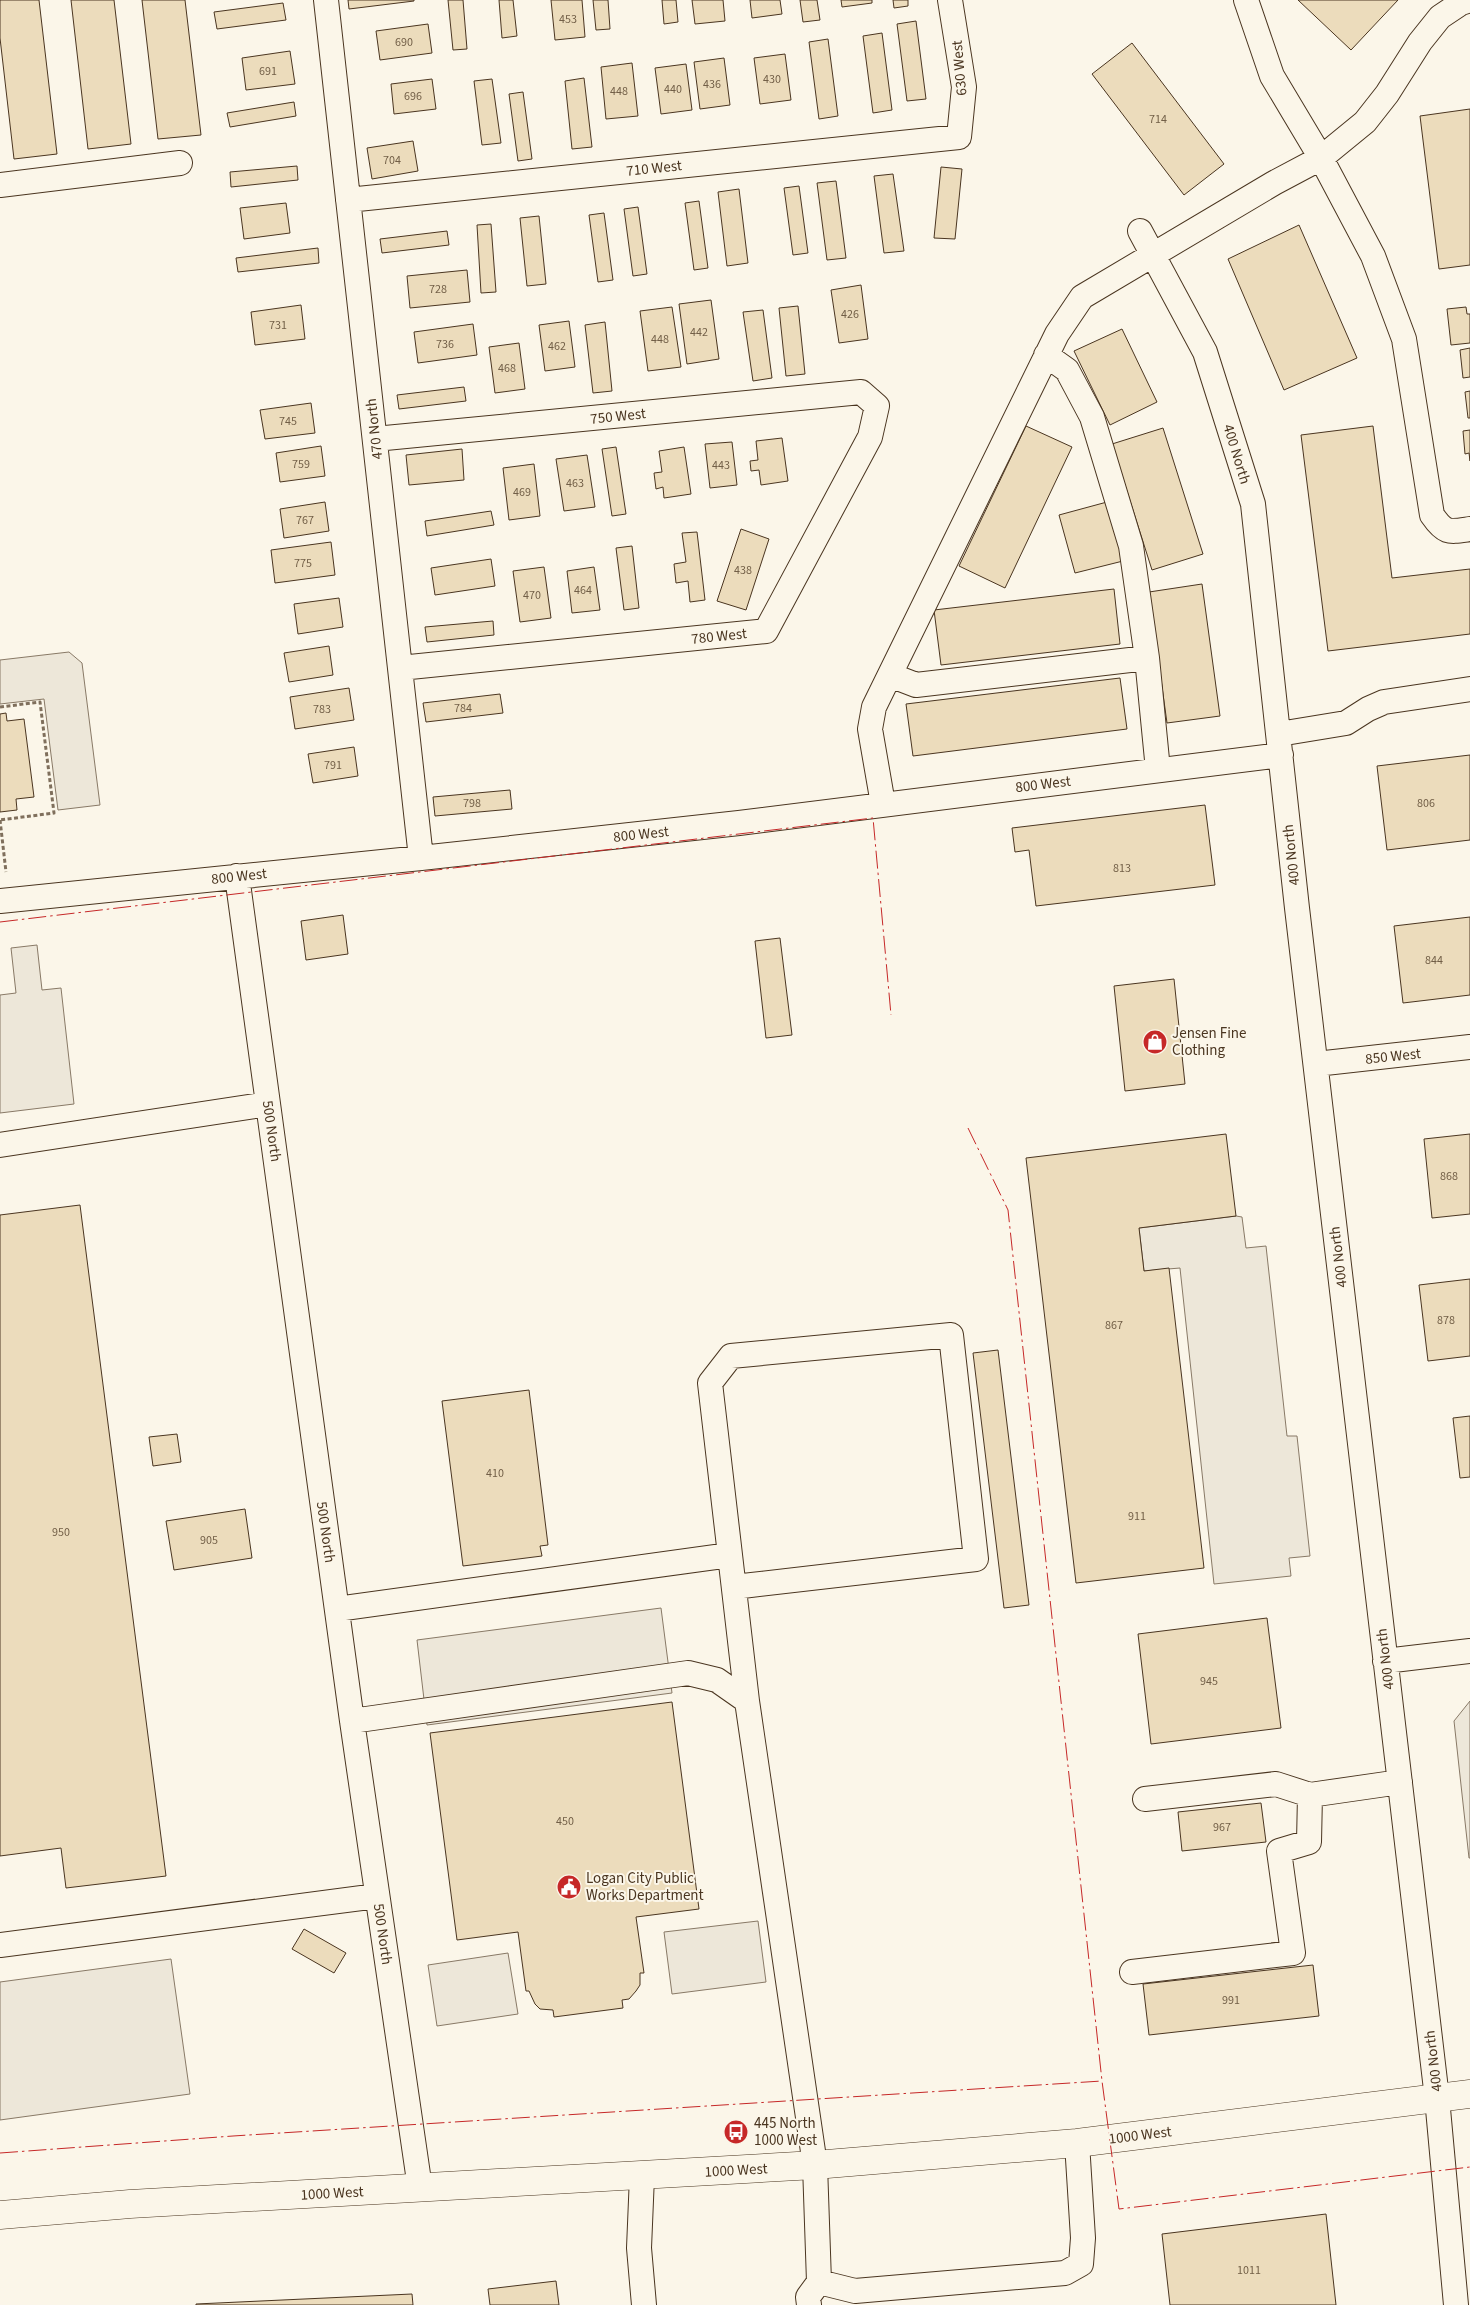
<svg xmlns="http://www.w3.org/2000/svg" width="1470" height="2305" font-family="'Source Sans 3',sans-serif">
<rect width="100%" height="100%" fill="#fbf6e9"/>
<path fill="#ede7d9" stroke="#887966" d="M69,652L82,663L100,805L58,810L44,699L0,704V660Z
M37,945L42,990L61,988L74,1104L0,1113V995L16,993L11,948Z
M1236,1216L1242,1217L1246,1248L1266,1246L1287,1436H1297L1310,1556L1289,1558L1291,1576L1214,1584L1180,1268L1144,1271L1139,1228Z
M661,1608L672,1693L427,1725L417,1640Z
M1470,1701V1858H1469L1454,1721Z
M758,1921L766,1982L672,1994L664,1932Z
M508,1953L518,2014L437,2026L428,1965Z
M171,1959L190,2094L0,2120V1982Z"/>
<path fill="#ecdcbc" stroke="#4a3520" d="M0,0H39L57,154L14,159L0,38Z
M71,0H114L131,144L88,149Z
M142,0H185L201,135L158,139Z
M348,0H414V1L349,9Z
M448,0H463L467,49L453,50Z
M499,0H513L517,36L502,38Z
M551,0H582L585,37L555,40Z
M593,0H608L610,29L596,30Z
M662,0H676L678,22L664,24Z
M692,0H723L725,21L695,24Z
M750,0H780L782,14L752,18Z
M800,0H817L820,20L803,22Z
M841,0H872V3L842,7Z
M893,0H908V6L894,8Z
M1298,0H1398L1351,50Z
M283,3L286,20L217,29L214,12Z
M916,21L926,99L907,101L897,24Z
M428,24L432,53L380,60L376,31Z
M882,33L892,110L873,113L863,36Z
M828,39L838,116L819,119L809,42Z
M1132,43L1224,164L1184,195L1092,74Z
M290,51L295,84L246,90L242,58Z
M785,54L791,100L760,104L754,58Z
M724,58L730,105L700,109L694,62Z
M632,63L638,116L606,119L601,67Z
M686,64L692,110L661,114L655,68Z
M584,78L592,147L572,149L565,81Z
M432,79L436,109L394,114L391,84Z
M492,79L501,143L482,145L474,81Z
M523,92L532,159L518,161L509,94Z
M294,102L296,116L230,127L227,113Z
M1470,109V265L1439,269L1420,116Z
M413,141L418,171L372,179L367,148Z
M297,166L298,180L231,187L230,172Z
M941,167L962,169L955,239L934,238Z
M893,174L904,251L884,253L874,176Z
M836,181L846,258L827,260L817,183Z
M799,186L808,253L793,255L784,188Z
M739,189L748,263L727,266L718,192Z
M699,201L708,268L694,270L685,203Z
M286,203L290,233L244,239L240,208Z
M638,207L647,274L633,276L624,209Z
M604,213L613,280L598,282L589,215Z
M539,216L546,284L527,286L520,218Z
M491,224L496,292L481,293L477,225Z
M1299,225L1357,358L1284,390L1228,259Z
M447,231L449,245L382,253L380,239Z
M318,248L319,263L238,272L236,258Z
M467,270L470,302L410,308L407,276Z
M861,285L868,339L839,343L831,290Z
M711,300L719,359L687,364L679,304Z
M301,305L305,339L255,345L251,312Z
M798,306L805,374L786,376L779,308Z
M672,307L681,367L648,371L640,311Z
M1466,307L1467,314H1470V343L1451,345L1447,309Z
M763,310L772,378L753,381L743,312Z
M569,321L575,367L545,371L539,325Z
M605,322L612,391L593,393L585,325Z
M473,324L477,355L418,363L414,332Z
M1122,329L1157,402L1110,425L1074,351Z
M519,343L525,389L495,393L489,347Z
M1470,348V377L1463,378L1460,350Z
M464,387L466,401L399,409L397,395Z
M1470,391V418H1468L1465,392Z
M311,403L315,433L265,439L260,410Z
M1026,426L1072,447L1005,588L959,566Z
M1373,426L1392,578L1470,569V634L1328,651L1301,435Z
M1163,428L1203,554L1152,570L1112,444Z
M1470,430V461L1469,453L1465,454L1463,431Z
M782,438L788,481L761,485L759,470L751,471L750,461L758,460L756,441Z
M732,442L737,485L710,488L705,444Z
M321,446L325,476L280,482L276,453Z
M616,447L626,514L612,516L602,449Z
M684,447L691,494L664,498L663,487L656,489L654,473L662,472L659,451Z
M462,449L464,480L409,485L406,455Z
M587,455L595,507L564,511L556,459Z
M534,464L540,516L509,520L503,468Z
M325,502L329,531L284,538L280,509Z
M1107,502L1123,561L1075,573L1059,515Z
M491,511L494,525L427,536L425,521Z
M741,529L769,539L746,610L717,601Z
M697,532L705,600L690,602L688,581L676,583L674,564L686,562L682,533Z
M331,542L335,575L275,583L271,550Z
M632,546L639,608L624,610L616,548Z
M491,559L495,586L435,595L431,568Z
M544,567L551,618L520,622L513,571Z
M594,567L600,610L572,613L567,571Z
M1202,584L1220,716L1167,723L1149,592Z
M1114,589L1120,644L941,665L934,610Z
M339,598L343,627L298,634L294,604Z
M493,621L494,635L427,642L425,627Z
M329,646L333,675L289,682L284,653Z
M1120,678L1127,729L913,756L906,704Z
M349,688L354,720L295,729L290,697Z
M500,694L503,713L426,722L423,703Z
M6,713L7,721L24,719L34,797L16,799L17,810L0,812V714Z
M354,747L358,776L313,783L308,754Z
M1470,755V840L1387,850L1377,766Z
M510,790L512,809L435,816L433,797Z
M1205,805L1215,885L1036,906L1029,850L1015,852L1012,828Z
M343,915L348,954L306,960L301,921Z
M1470,917V995L1403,1003L1394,926Z
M780,938L792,1035L766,1038L755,941Z
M1174,979L1185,1084L1125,1091L1114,986Z
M1226,1134L1236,1216L1139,1228L1144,1271L1169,1268L1204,1568L1076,1583L1026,1158Z
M1470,1134V1214L1432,1218L1424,1139Z
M80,1205L166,1876L66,1888L61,1848L0,1856V1215Z
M1470,1279V1356L1428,1361L1419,1285Z
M998,1350L1029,1605L1004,1608L973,1353Z
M529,1390L548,1545L540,1546L542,1556L463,1566L442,1401Z
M1470,1416V1477L1460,1478L1453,1418Z
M177,1434L181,1462L153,1466L149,1437Z
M245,1509L252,1558L174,1570L166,1521Z
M1267,1618L1281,1728L1151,1744L1138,1634Z
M672,1702L699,1909L636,1917L644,1973H640V1985L636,1991L629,1999L622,2000L623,2008L554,2017L553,2010L540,2009L535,2004L529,1991H526L518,1932L457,1940L430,1733Z
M1261,1803L1266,1842L1182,1851L1178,1812Z
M304,1929L346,1953L334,1973L292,1949Z
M1313,1965L1319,2016L1149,2035L1143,1984Z
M1326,2214L1336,2305H1170L1162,2234Z
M556,2281L559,2305H490L488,2289Z
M412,2294L413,2305H196V2304Z"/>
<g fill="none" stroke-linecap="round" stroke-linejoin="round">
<defs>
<path id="minor" d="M326,0L421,858
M1246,0L1272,76L1321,158L1373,256L1404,339L1432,515C1445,534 1449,532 1470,529
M0,185L180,163
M348,200L959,137L964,87L950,0
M1140,231L1205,352L1253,504L1297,908L1437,2098L1456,2305
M1046,355L1067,370L1092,417L1131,546L1147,658L1158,770
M375,439L861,392L877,406L870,437L766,631L400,668
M890,675L916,685L1147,658
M1279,734L1346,723L1368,709L1384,702L1470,689
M883,804L870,729L874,707L1057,334L1082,297L1274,183L1321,158L1365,122L1387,94L1420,42L1440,17L1461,3L1470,0
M237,876L352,1721L420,2188
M0,901L421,858L739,823L1281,755
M1316,1064L1470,1047
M0,1145L268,1104
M734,1587L976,1559L951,1335L731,1356L710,1383L747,1701
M337,1609L730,1555
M1385,1661L1470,1651
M352,1721L688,1673L717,1680L747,1701L815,2165L819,2282L808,2297L809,2305
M1145,1799L1276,1784L1310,1795
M0,1945L377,1896
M1132,1972L1293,1953L1279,1851L1309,1842L1310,1795L1400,1782
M642,2176L639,2248L644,2305
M819,2282L855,2291L1065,2273L1081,2264L1083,2238L1077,2143"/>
<path id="major" d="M0,2215L130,2204L815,2165L1077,2143L1470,2094"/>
</defs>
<use href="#minor" stroke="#4a3520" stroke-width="26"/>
<use href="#major" stroke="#4a3520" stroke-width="29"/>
<path stroke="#7f6f5c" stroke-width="3" stroke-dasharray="4 2.5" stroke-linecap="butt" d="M0,707L40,702L54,813L0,820
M0,820L6,872"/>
<use href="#minor" stroke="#fbf6e9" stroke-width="24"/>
<use href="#major" stroke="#fbf6e9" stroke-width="28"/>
<path stroke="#c62828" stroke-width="1" stroke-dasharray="18 4 2.5 4" stroke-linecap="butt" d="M0,922L873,818L891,1015
M968,1128L1008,1210L1102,2081L1119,2209L1470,2167
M0,2153L233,2136L1102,2081"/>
</g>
<defs>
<symbol id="shop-disc" viewBox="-11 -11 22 22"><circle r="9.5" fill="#c62828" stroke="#fbf6e9"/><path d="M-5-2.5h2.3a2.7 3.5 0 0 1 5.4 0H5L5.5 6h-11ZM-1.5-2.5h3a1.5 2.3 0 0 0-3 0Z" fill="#fff"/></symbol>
<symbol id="civic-disc" viewBox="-11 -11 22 22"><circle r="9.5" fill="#c62828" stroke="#fbf6e9"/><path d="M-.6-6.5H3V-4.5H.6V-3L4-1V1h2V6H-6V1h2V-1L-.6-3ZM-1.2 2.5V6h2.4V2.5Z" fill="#fff"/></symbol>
<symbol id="bus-disc" viewBox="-11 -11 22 22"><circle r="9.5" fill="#c62828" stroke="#fbf6e9"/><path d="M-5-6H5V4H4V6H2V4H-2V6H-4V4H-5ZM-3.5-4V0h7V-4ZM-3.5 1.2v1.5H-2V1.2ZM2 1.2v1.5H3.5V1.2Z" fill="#fff"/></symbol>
</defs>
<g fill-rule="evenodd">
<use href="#shop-disc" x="1141" y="1028" width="28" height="28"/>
<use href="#civic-disc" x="555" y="1873" width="28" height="28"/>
<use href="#bus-disc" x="722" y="2118" width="28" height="28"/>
</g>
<g text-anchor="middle" stroke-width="4" stroke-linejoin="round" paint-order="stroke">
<g font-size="12" fill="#725f47">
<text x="568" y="23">453</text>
<text x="404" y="46">690</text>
<text x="268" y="75">691</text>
<text x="772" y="83">430</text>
<text x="712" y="88">436</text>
<text x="673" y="93">440</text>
<text x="619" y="95">448</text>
<text x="413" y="100">696</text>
<text x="1158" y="123">714</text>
<text x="392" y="164">704</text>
<text x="438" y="293">728</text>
<text x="850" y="318">426</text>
<text x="278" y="329">731</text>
<text x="699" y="336">442</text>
<text x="660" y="343">448</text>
<text x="445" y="348">736</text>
<text x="557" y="350">462</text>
<text x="507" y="372">468</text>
<text x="288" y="425">745</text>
<text x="301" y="468">759</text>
<text x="721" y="469">443</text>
<text x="575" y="487">463</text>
<text x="522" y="496">469</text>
<text x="305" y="524">767</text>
<text x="303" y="567">775</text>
<text x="743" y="574">438</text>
<text x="583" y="594">464</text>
<text x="532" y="599">470</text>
<text x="463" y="712">784</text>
<text x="322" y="713">783</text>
<text x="333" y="769">791</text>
<text x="472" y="807">798</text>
<text x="1426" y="807">806</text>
<text x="1122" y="872">813</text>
<text x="1434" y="964">844</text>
<text x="1449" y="1180">868</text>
<text x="1446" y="1324">878</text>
<text x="1114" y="1329">867</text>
<text x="495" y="1477">410</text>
<text x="1137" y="1520">911</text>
<text x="61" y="1536">950</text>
<text x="209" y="1544">905</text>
<text x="1209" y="1685">945</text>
<text x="565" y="1825">450</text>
<text x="1222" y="1831">967</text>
<text x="1231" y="2004">991</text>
<text x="1249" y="2274">1011</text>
</g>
<g font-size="15" fill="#4a3520" stroke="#fbf6e9">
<text transform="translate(959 68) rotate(-95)" y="5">630 West</text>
<text transform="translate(654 168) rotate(-6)" y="5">710 West</text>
<text transform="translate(618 416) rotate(-6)" y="5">750 West</text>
<text transform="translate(374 429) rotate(-96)" y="5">470 North</text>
<text transform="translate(1237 454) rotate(73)" y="5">400 North</text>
<text transform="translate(719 636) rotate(-6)" y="5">780 West</text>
<text transform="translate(1043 784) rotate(-7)" y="5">800 West</text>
<text transform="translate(641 834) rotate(-6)" y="5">800 West</text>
<text transform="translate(1291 855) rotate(-96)" y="5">400 North</text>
<text transform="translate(239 876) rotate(-6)" y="5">800 West</text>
<text transform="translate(1393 1056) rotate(-6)" y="5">850 West</text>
<text transform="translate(272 1131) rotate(82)" y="5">500 North</text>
<text transform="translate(1338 1257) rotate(-97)" y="5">400 North</text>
<text transform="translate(326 1532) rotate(82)" y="5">500 North</text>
<text transform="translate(1385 1659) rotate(-97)" y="5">400 North</text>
<text transform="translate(383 1934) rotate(82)" y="5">500 North</text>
<text transform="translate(1433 2061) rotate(-97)" y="5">400 North</text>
<text transform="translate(1140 2135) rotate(-7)" y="5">1000 West</text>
<text transform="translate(736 2170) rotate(-3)" y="5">1000 West</text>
<text transform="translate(332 2193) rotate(-3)" y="5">1000 West</text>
</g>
<g font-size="15" fill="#4a3520" stroke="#fbf6e9" text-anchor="start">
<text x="1172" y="1038">Jensen Fine<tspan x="1172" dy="17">Clothing</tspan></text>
<text x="586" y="1883">Logan City Public<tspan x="586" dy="17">Works Department</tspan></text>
<text x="754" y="2128">445 North<tspan x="754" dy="17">1000 West</tspan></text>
</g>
</g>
</svg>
